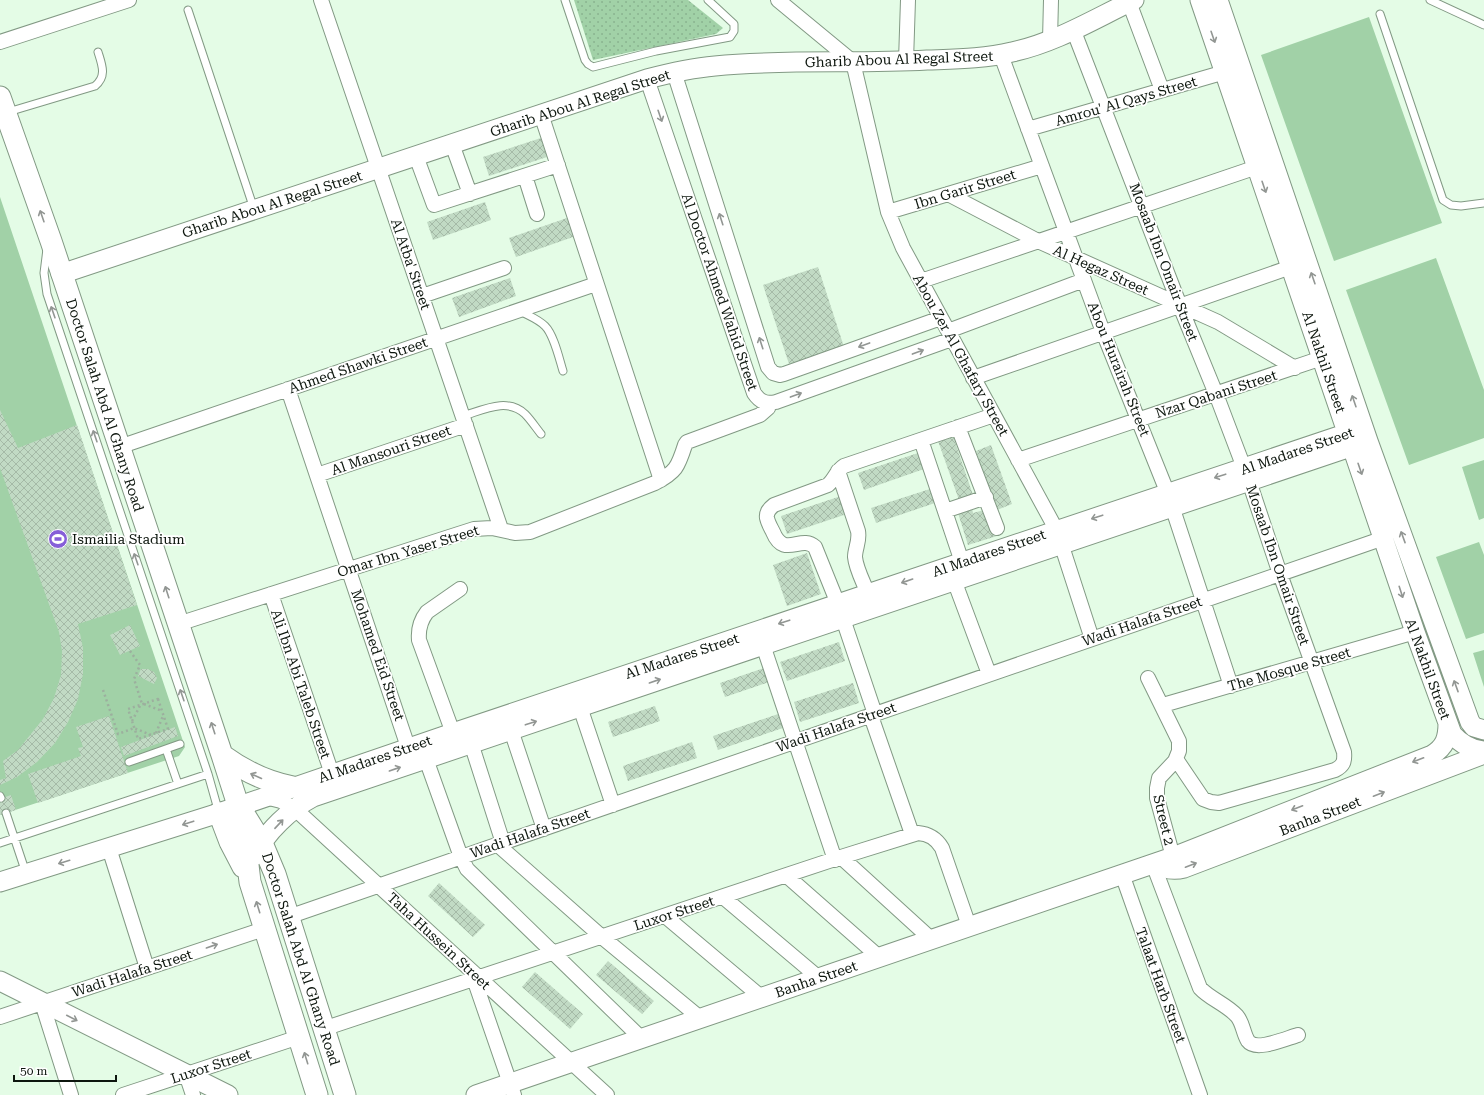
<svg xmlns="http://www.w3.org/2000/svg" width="1484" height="1095" font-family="'Roboto Serif',serif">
<defs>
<pattern id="park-dots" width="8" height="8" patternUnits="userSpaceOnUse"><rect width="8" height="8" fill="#a1d1a7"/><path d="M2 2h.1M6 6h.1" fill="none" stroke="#89b38f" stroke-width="1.8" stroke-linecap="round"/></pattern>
<pattern id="building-cross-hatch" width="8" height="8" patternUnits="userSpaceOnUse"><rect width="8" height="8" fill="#c1dac4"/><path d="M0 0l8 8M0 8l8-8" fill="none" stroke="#a5baa7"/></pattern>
</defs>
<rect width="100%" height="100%" fill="#e4fce6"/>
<path fill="url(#park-dots)" d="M574,0H688L723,28L716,34L593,60Z"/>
<path fill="#a1d1a7" d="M1369,17L1442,223L1334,261L1261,55Z
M0,197L185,747L179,756L0,815Z
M1436,258L1484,390V438L1409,465L1346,290Z
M1484,460V518L1479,520L1462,467Z
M1479,542L1484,555V633L1466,639L1436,557Z
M1484,650V687L1473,653Z"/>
<path fill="url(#building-cross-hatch)" d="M541,138L547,157L489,176L483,157Z
M485,202L491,220L433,240L427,222Z
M567,218L573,237L516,257L509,238Z
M818,267L844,347L789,364L763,285Z
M510,278L516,296L459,317L452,298Z
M0,410L18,448L77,425L137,605L78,624L83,648V674L78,699L68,722L55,743L37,762L17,777L0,785V780L6,778L3,761L18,750L43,719L54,698L61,675L62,651L59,632L0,468Z
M953,436L973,495L959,500L938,441Z
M991,445L1012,504L997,510L976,451Z
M918,453L924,469L864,490L858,473Z
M930,489L935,503L876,523L871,508Z
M844,495L850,513L787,534L781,516Z
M972,508L973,513L988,509L997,536L968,545L958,513Z
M807,553L821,594L787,606L773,565Z
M130,625L140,646L120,655L110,635Z
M839,642L845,661L787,681L780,662Z
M764,668L769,682L725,697L720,683Z
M141,669H148L154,672L157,678L154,684L138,676Z
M853,683L859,703L800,722L794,702Z
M655,706L660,721L613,737L608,722Z
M781,713L786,727L718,750L713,736Z
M109,716L128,773L38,803L28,774L81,756L78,748L83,747L76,727Z
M175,727L178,736L124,756L121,747Z
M692,742L697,758L628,781L623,766Z
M11,795L16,810L0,815V799Z
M439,883L485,925L473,937L428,896Z
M608,961L654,1001L642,1014L596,975Z
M535,972L583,1014L570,1029L522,987Z"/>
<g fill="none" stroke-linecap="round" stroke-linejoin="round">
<defs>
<path id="lane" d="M565,0L585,60L588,64L593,67L656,51L730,37L734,31V24L708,0
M1430,0L1484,25
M188,10L254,209
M1380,14L1443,200L1451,205L1461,206L1484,203
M8,112L95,86C107,76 102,65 98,52
M47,249L44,273L47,294L208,774L219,813
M520,311C529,316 538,319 545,326C554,335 559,358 563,371
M463,416C483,410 507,397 525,414C531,420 536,428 541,434
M166,749L178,784
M129,762L180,744
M0,796L1,798
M6,813L26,873
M0,843L208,774"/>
<path id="street" d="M321,0L501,529
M778,0L853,62L888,212L903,248L1057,531L1092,639
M1129,2L1162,90
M1073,29L1180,306L1216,394L1249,481L1280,574L1344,752C1345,762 1343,766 1335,770L1219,803L1211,802L1203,799L1176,759
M1050,40L1051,0
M0,42L129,0
M1001,55L1103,332L1168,494L1231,686
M906,61L908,0
M674,72L768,367L773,373L780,375L784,374L941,318
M647,79L754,393C760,402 766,404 776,402L952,339
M541,114L661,480
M1028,129L1225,72
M452,144L470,194
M416,156L434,205L558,165
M525,176L537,214
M948,194L1038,241L1218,322L1295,368
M888,212L1042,166
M921,281L1257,167
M422,296L504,268
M948,331L1084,280
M973,378L1291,267
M288,389L411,756
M958,427L997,528
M921,440L962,562
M119,447L596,284
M1018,460L1322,358
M838,471L858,531C860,541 855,548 855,557C856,569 864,583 868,594
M317,475L466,425
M945,511L986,497
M954,580L989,674
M271,594L332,774
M178,624L474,529L492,528L515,533L530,532L655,483C676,472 678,467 685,445L687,442L760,415L768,408L770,404
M763,645L835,860
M1148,678L1179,741V751L1175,761L1159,778L1157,788V798L1173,857
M1163,705L1415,632
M580,707L613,805
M875,714L838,604L815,547C801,534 784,559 773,532C771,528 768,523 767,518C766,512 770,508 774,505L828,485C835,479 836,471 844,466L994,415
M871,716L912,834
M511,730L544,829
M453,733L419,640C418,629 420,621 427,612L460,589
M471,743L503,843
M426,759L461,857L467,869L641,1038
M265,797L281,801L294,808L607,1095
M498,845L602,937L700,1018
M109,848L147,968
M841,857L931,939
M1153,864L1200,988C1210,999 1226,1004 1237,1016C1243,1023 1243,1033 1248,1041C1256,1052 1287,1038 1298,1035
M1122,874L1200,1095
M787,876L879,957
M723,897L819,978
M665,916L761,997
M288,917L1384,538
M474,979L514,1095
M42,1003L71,1095
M0,1017L264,929
M323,1029L841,857L918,833C929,834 936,838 942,848L969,926
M186,1074L193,1095
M123,1095L299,1037"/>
<path id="secondary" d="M1200,0L1415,632L1452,734C1461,744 1471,750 1484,751
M1218,0L1368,441L1470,722L1474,727L1484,730
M61,274L647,79C670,73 692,68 715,66C786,59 857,64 927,60C955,59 984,59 1012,52C1055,43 1094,19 1134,0
M256,855C264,833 292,808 313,797L1368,441
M1155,863C1164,869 1173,871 1184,868L1484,754
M0,882L219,813L453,733L1363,428
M0,981L228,1095
M476,1095L1173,857L1432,755C1445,747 1448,738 1448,723"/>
<path id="primary" d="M0,97L51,241L222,755L238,805L246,848L250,882L317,1095
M222,755C244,771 266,782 293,787
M219,813L230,842L243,867
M244,814L262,843L275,874L345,1095"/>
</defs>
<use href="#lane" stroke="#829984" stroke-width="9"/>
<use href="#street" stroke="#829984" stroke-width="16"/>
<use href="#secondary" stroke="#829984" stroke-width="21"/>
<use href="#primary" stroke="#829984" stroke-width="23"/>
<path stroke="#9caf9e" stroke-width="2.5" stroke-dasharray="2 3" stroke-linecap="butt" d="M130,651L140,665L134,679L142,704
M103,690L118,734L134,728L151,735
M158,699L168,729L138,739L128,709Z
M144,704L162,711
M132,721L140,706
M156,733L163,716"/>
<use href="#lane" stroke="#fff" stroke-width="7"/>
<use href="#street" stroke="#fff" stroke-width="14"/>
<use href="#secondary" stroke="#fff" stroke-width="19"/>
<use href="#primary" stroke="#fff" stroke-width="21"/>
</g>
<defs><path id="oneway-shaft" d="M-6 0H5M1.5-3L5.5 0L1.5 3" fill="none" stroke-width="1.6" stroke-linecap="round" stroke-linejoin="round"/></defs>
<g stroke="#929693">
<use href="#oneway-shaft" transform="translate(1213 37) rotate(71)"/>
<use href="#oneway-shaft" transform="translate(660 116) rotate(71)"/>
<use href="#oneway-shaft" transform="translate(1264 187) rotate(71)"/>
<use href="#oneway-shaft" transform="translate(42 216) rotate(-109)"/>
<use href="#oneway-shaft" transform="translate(721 219) rotate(-108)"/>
<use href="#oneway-shaft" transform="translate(1313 278) rotate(-109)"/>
<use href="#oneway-shaft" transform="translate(53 312) rotate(-109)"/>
<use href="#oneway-shaft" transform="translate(761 343) rotate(-108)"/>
<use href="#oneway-shaft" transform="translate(864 345) rotate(160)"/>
<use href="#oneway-shaft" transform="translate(918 352) rotate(-20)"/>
<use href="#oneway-shaft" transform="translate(796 395) rotate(-20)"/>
<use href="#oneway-shaft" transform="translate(1354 401) rotate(-109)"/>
<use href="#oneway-shaft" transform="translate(95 436) rotate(-109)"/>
<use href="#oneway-shaft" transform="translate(1360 469) rotate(71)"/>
<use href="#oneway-shaft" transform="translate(1220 476) rotate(162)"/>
<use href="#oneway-shaft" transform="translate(1097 517) rotate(162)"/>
<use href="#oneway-shaft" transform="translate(1403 537) rotate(-110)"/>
<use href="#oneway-shaft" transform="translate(136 559) rotate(-109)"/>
<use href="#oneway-shaft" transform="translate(907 581) rotate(161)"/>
<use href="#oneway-shaft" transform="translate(167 592) rotate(-108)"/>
<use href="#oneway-shaft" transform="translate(1401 592) rotate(72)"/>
<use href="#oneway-shaft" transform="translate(784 622) rotate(162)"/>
<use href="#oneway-shaft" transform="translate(655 681) rotate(-19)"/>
<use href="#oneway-shaft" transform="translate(1456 686) rotate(-110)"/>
<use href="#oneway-shaft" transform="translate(182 695) rotate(-109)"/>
<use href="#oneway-shaft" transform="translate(531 723) rotate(-18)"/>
<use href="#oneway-shaft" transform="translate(213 728) rotate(-108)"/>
<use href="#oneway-shaft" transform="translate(1418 760) rotate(159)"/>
<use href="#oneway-shaft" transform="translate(395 769) rotate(-19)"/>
<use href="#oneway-shaft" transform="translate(256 776) rotate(-156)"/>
<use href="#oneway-shaft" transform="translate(1379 794) rotate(-21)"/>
<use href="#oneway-shaft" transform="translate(1297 808) rotate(159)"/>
<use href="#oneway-shaft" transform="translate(188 823) rotate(162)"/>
<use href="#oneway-shaft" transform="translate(279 824) rotate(-47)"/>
<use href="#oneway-shaft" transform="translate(64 862) rotate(163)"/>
<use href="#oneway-shaft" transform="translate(1191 865) rotate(-21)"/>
<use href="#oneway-shaft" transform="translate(258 907) rotate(-107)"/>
<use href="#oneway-shaft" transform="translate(212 946) rotate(-19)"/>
<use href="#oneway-shaft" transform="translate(72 1018) rotate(27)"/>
<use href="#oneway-shaft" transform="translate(306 1058) rotate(-107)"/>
</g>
<defs>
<symbol id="stadium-disc" viewBox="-11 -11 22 22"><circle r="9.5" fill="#865ed8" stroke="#fff"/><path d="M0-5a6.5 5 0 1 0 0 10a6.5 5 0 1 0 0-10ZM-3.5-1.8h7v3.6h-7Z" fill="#fff"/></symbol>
</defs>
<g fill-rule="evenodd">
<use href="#stadium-disc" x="47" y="528" width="22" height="22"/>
</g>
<g text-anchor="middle" stroke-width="3.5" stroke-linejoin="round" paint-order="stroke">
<g font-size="14" fill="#0d160e" stroke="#fff">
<text transform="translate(899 59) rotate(-2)" y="5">Gharib Abou Al Regal Street</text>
<text transform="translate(1126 101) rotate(-16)" y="5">Amrou' Al Qays Street</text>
<text transform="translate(580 103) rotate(-18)" y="5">Gharib Abou Al Regal Street</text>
<text transform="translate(965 189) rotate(-17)" y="5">Ibn Garir Street</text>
<text transform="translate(272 204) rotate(-18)" y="5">Gharib Abou Al Regal Street</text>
<text transform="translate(1164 262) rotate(69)" y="5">Mosaab Ibn Omair Street</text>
<text transform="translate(411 264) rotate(71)" y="5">Al Atba' Street</text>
<text transform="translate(1101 270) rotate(24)" y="5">Al Hegaz Street</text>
<text transform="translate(720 292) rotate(71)" y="5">Al Doctor Ahmed Wahid Street</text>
<text transform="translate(961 355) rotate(61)" y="5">Abou Zer Al Ghafary Street</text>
<text transform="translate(1324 362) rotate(71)" y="5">Al Nakhil Street</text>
<text transform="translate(358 365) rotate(-19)" y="5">Ahmed Shawki Street</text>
<text transform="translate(1119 369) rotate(68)" y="5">Abou Hurairah Street</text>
<text transform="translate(1216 394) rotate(-18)" y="5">Nzar Qabani Street</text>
<text transform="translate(105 405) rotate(72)" y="5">Doctor Salah Abd Al Ghany Road</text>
<text transform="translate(391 450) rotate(-19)" y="5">Al Mansouri Street</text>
<text transform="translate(1297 451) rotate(-19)" y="5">Al Madares Street</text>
<text transform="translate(408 551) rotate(-17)" y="5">Omar Ibn Yaser Street</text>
<text transform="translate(989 553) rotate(-19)" y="5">Al Madares Street</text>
<text transform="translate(1278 565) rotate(71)" y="5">Mosaab Ibn Omair Street</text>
<text transform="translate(1142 621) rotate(-19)" y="5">Wadi Halafa Street</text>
<text transform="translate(378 655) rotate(71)" y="5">Mohamed Eid Street</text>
<text transform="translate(682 656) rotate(-18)" y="5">Al Madares Street</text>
<text transform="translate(1289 669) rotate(-16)" y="5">The Mosque Street</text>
<text transform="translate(1428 669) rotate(70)" y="5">Al Nakhil Street</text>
<text transform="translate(301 684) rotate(71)" y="5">Ali Ibn Abi Taleb Street</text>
<text transform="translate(836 727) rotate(-19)" y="5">Wadi Halafa Street</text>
<text transform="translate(375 759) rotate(-19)" y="5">Al Madares Street</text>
<text transform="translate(1320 816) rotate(-21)" y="5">Banha Street</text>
<text transform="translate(1164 820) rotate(77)" y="5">Street 2</text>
<text transform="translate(530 833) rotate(-19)" y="5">Wadi Halafa Street</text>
<text transform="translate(674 913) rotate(-18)" y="5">Luxor Street</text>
<text transform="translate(439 941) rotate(43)" y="5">Taha Hussein Street</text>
<text transform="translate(301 959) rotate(72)" y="5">Doctor Salah Abd Al Ghany Road</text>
<text transform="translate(132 973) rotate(-18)" y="5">Wadi Halafa Street</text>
<text transform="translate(816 979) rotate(-19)" y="5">Banha Street</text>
<text transform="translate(1161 985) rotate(70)" y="5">Talaat Harb Street</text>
<text transform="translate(211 1066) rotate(-18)" y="5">Luxor Street</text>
</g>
<g font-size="14" fill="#0d160e" stroke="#fff" text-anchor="start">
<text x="72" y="544">Ismailia Stadium</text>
</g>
</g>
<path d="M14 1075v6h102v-6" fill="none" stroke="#0d160e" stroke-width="2"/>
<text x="20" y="1075" font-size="12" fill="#0d160e" stroke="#ffffff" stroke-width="3" paint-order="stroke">50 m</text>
</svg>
